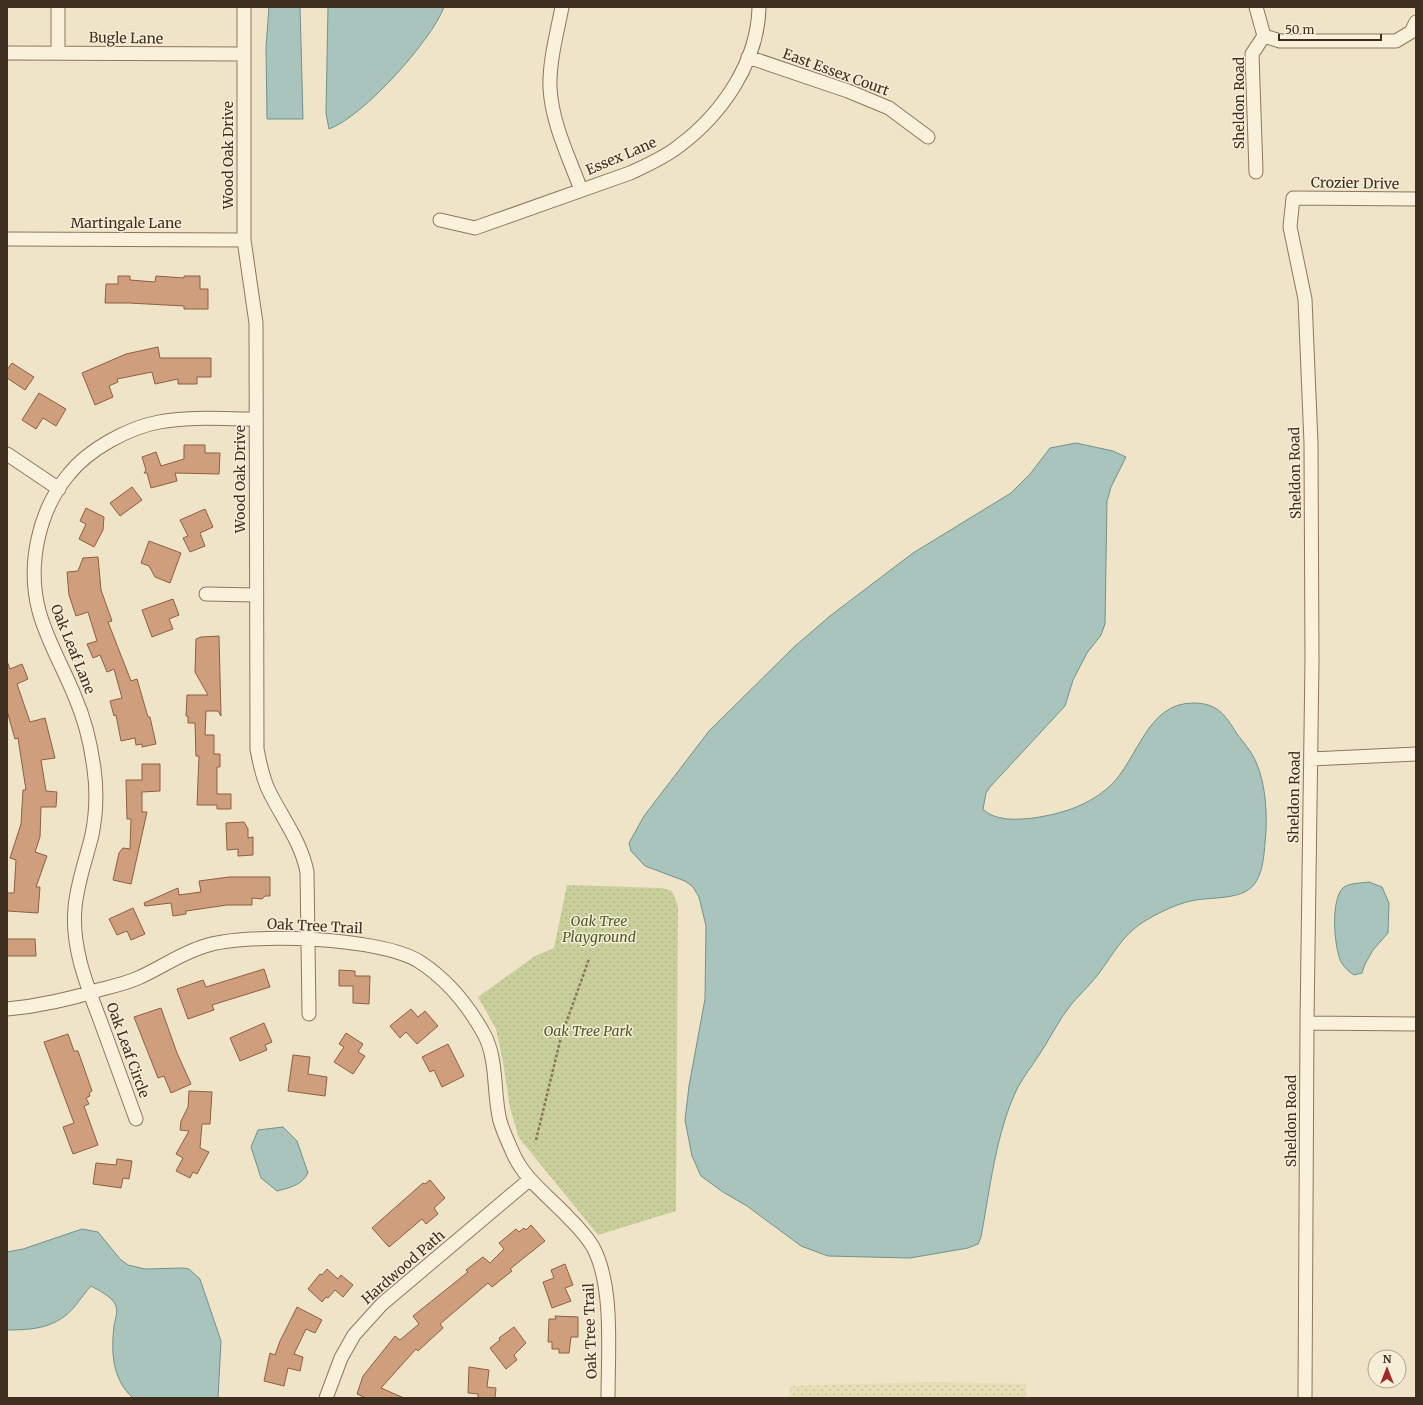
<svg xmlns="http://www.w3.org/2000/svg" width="1423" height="1405" font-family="Merriweather,serif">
<defs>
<pattern id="farmland-dots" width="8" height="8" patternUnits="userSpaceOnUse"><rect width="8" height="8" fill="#e6deb5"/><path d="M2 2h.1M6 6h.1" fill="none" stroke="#c6bf9b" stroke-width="1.8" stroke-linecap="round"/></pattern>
<pattern id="park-dots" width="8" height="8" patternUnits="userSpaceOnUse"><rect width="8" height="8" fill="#c9cf9b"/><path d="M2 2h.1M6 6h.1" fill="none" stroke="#aeb285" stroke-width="1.8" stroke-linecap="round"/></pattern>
</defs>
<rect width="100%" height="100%" fill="#f0e4c8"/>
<path fill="url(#farmland-dots)" d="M932,1382L1026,1384V1398H790V1386Z"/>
<path fill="url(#park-dots)" d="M567,885L662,888L672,891L678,906L676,1211L598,1235L519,1138L510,1108L503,1062L496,1029L478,997L535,956L554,948Z"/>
<path fill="#a9c4bc" stroke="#6f938a" d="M269,7H300L303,119H267L266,47Z
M328,7H444C432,40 363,117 329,129L326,113Z
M1076,443L1113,451L1126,457L1111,487L1107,501L1105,624L1101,635L1087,653L1073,680L1065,706L990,787L986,793L983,809C995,821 1016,820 1033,818C1062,814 1090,805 1111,785C1138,759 1147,703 1193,703C1218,703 1225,715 1237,734C1244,743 1252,752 1256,762C1266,784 1268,818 1265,843C1264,855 1263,869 1257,880C1246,902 1210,896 1191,901C1175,904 1147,918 1135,928C1118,942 1109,961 1096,977C1088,987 1078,996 1070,1006C1058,1021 1050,1039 1039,1055C1032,1066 1024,1076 1018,1087C996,1131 990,1189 981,1237L978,1244L968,1248L910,1258L828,1256L801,1246L747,1206L723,1192L701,1176L692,1156L685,1120L689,1086L705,999L706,926L699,897L693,887L685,881L645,866L631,851L629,843L644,816L709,731L794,647L830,616L913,553L1011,493L1030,474L1050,448Z
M1369,882L1382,887L1389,903L1388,933L1373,950L1365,964L1362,973L1354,975C1348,971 1345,968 1341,962C1334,947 1330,898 1344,887C1350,883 1362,883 1369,882Z
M283,1127L297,1141L308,1173C302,1185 289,1188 277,1191L261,1178L251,1147L258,1130Z
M82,1229L98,1232L120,1259L128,1265L145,1269L183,1268L189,1269L200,1279L221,1341L218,1398H133C112,1379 111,1352 114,1326C115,1319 119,1311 115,1304C111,1296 98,1290 91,1286C85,1292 81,1299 75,1306C57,1328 34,1330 7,1330V1252L23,1249Z"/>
<path fill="#cf9f7d" stroke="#8d5f41" d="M118,276H130V280L155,282L156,276L184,278V276H200V289H208V309H184V306L129,303H105L106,284H118Z
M158,347L160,358H211V377H197V384H178V379L155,384L152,372L117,379L118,382L109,386L113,397L95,405L82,373L126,354Z
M12,363L34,377L25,390L7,378V370Z
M39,393L66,409L56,426L43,418L36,429L22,420Z
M184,445H205V453H220L219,474L175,473L177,481L151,488L147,473H144L146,470L142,457L156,452L161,466L184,459Z
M132,487L142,500L120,516L110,503Z
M86,508L104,517L103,530L94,547L79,539L86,524L80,521Z
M205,509L213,527L200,533L205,546L190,552L183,538L188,536L180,520Z
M149,541L181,553L170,583L155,577L149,566L141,563Z
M98,557L101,590L112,621L108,622L131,681L137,679L148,717H150L156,744L142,747V744L136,745L135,738L121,741L116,715L114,716L110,701L122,698L114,669L107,672L100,655L93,658L87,644L97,641L88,612L76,616L69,595L67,572L78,571L83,558Z
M173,599L179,615L169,619L173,629L152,637L142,610Z
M219,636L221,716L218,711H206L205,735H214V754H220V767H217V794H231V809H217V805H197L199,756H196L195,723H188V716H186L187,695H208L195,672L196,639L201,637Z
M7,661L10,669L22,664L28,679L17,684L30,722L45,718L55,758L41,760L46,791L57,792L56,807H41L40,837L35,852L47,856L36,887H40L38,913L7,911V893H14L16,860L10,858L21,824L23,790H26L18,738L15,739L7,711Z
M142,764H160V791L142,792V812H147L131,884L113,880L119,853L123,848L130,849L131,819H127L126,780H142Z
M244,822L248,829V838L253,837V855L238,856V849L227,850L226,823Z
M229,877H270V896H265L262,899L252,898V905H227L186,911V914L173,916L171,903L145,906L144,903L178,888L179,895L201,892L199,881Z
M133,908L145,934L131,940L127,931L117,935L109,919Z
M7,939H35L36,956H7Z
M264,969L270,987L212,1005L214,1010L188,1019L177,989L203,980L206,987Z
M339,970L355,971V976H370L369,1004L353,1003V986H339Z
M161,1008L177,1053L191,1084L171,1093L164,1076L158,1078L134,1017Z
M411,1009L418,1017L425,1011L438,1026L417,1044L406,1032L400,1038L390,1026Z
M264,1023L272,1042L265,1045L267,1050L240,1061L230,1038Z
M346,1033L363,1044L358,1052L365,1056L353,1074L334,1062L344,1047L339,1044Z
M68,1034L74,1051H78L92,1091L89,1093L90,1096L86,1098L89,1104L84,1106L98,1145L73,1154L63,1127L74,1123L44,1042Z
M448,1044L464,1076L442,1087L434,1070L430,1072L422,1057Z
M293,1055L310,1057L308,1074L327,1077L325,1096L288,1091Z
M189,1091L212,1092L210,1124H202L200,1148L209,1152L197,1174L193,1172L190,1178L176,1171L183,1158L176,1154L189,1131L180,1130L181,1121L188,1107Z
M117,1159L132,1161L129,1179L123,1178L121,1188L93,1184L96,1163L116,1165Z
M430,1180L445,1198L434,1208L438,1214L426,1224L422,1219L389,1247L372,1228L423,1183L425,1184Z
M531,1225L545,1241L510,1269L512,1271L492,1287L488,1283L440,1324L443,1328L418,1351L416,1349L381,1388L404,1398H366L357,1394L363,1376L395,1336L400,1340L419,1324L413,1316L468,1272L466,1270L483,1257L490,1263L504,1249L499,1243L516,1229L519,1232L524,1228L526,1230Z
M565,1264L573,1285L565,1288L571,1301L552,1308L543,1282L554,1278L551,1270Z
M327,1269L338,1279L341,1275L353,1285L343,1297L335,1290L328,1298L326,1297L322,1302L308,1289L320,1274L322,1275Z
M297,1307L322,1320L315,1333L306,1329L294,1354L303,1357L300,1371L288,1368L284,1386L264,1381L270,1353L275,1355L280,1341Z
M555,1316L578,1317V1337H571L569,1353H559V1349H552V1342H548L549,1319H556Z
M514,1327L526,1343L514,1355L517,1360L506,1369L490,1348L500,1340L499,1338Z
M469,1367L489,1370L487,1387L496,1388L495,1398H478V1394L468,1393Z"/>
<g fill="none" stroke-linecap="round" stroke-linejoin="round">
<defs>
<path id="minor" d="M244,7V240L256,323L257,749C260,764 262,777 269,791C282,818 301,841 307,872L309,1014
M562,7C557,33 549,62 550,88C552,124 569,157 581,190
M1256,7L1264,36L1280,41H1396L1411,32L1416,22
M7,53L244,54
M58,53V7
M748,57L848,91L889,108L928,137
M1256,172L1252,54L1264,36
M440,220L475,228L630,173C647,165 664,158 679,146C722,114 758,62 759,7
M7,239L244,240
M7,454L59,489
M206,594L256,595
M1311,759L1416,754
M7,1009C40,1006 71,999 102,989C114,986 127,983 138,978C161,968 181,953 205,946C248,932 382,937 420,962C449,981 468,1005 484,1034C498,1060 493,1094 500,1121C503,1131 508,1142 512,1151C524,1180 549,1196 569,1218C577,1226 587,1237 593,1247C614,1286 608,1353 608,1398
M1307,1023L1416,1024
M136,1119C125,1088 114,1058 103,1028C89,990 71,950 75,908C77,883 86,860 92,835C96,815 97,790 94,769C91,745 85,720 75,697C64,669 47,641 39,611C27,566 38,511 69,474C89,449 128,428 159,422C190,416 225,419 256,419
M326,1398L341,1358L354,1335L382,1304L529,1180
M1305,1398L1307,1023L1312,661L1311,443L1305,299L1290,227L1293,198L1416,199"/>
</defs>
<use href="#minor" stroke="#8d765c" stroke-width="15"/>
<path stroke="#8d765c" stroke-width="2.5" stroke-dasharray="3 2" stroke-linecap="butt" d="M536,1140L561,1037L589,959"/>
<use href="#minor" stroke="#faf1dc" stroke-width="13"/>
</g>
<g text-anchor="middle" stroke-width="3" stroke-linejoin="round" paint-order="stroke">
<g font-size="14" fill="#3d2e20" stroke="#f7eed8">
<text transform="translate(126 38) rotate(1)" y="5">Bugle Lane</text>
<text transform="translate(836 72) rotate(20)" y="5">East Essex Court</text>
<text transform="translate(1239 103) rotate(-90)" y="5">Sheldon Road</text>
<text transform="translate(228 155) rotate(-90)" y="5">Wood Oak Drive</text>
<text transform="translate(621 156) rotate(-23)" y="5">Essex Lane</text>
<text transform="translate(1355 183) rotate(1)" y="5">Crozier Drive</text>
<text x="126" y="228">Martingale Lane</text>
<text transform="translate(1295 473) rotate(-91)" y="5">Sheldon Road</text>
<text transform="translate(240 479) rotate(-90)" y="5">Wood Oak Drive</text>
<text transform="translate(73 649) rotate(68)" y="5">Oak Leaf Lane</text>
<text transform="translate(1294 797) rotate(-89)" y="5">Sheldon Road</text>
<text transform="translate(315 926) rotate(3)" y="5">Oak Tree Trail</text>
<text transform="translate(128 1050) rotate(70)" y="5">Oak Leaf Circle</text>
<text transform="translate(1291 1121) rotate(-90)" y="5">Sheldon Road</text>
<text transform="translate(403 1267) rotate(-41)" y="5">Hardwood Path</text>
<text transform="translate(590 1331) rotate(-92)" y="5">Oak Tree Trail</text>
</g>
<g font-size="14" font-style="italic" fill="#4d5a26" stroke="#f7eed8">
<text x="599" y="926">Oak Tree<tspan x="599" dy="16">Playground</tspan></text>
<text x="588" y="1036">Oak Tree Park</text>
</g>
</g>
<rect width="1423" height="1405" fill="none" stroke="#3d2e20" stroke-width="16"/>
<g transform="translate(1387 1369)"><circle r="19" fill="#f7eed8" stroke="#ada18e"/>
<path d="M0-3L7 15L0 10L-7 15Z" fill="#9e2a2b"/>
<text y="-6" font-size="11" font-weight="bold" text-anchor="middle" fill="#3d2e20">N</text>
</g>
<path d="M1279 34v6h102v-6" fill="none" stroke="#3d2e20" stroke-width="2"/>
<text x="1285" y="34" font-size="12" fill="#3d2e20" stroke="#f7eed8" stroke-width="3" paint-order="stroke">50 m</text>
</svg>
